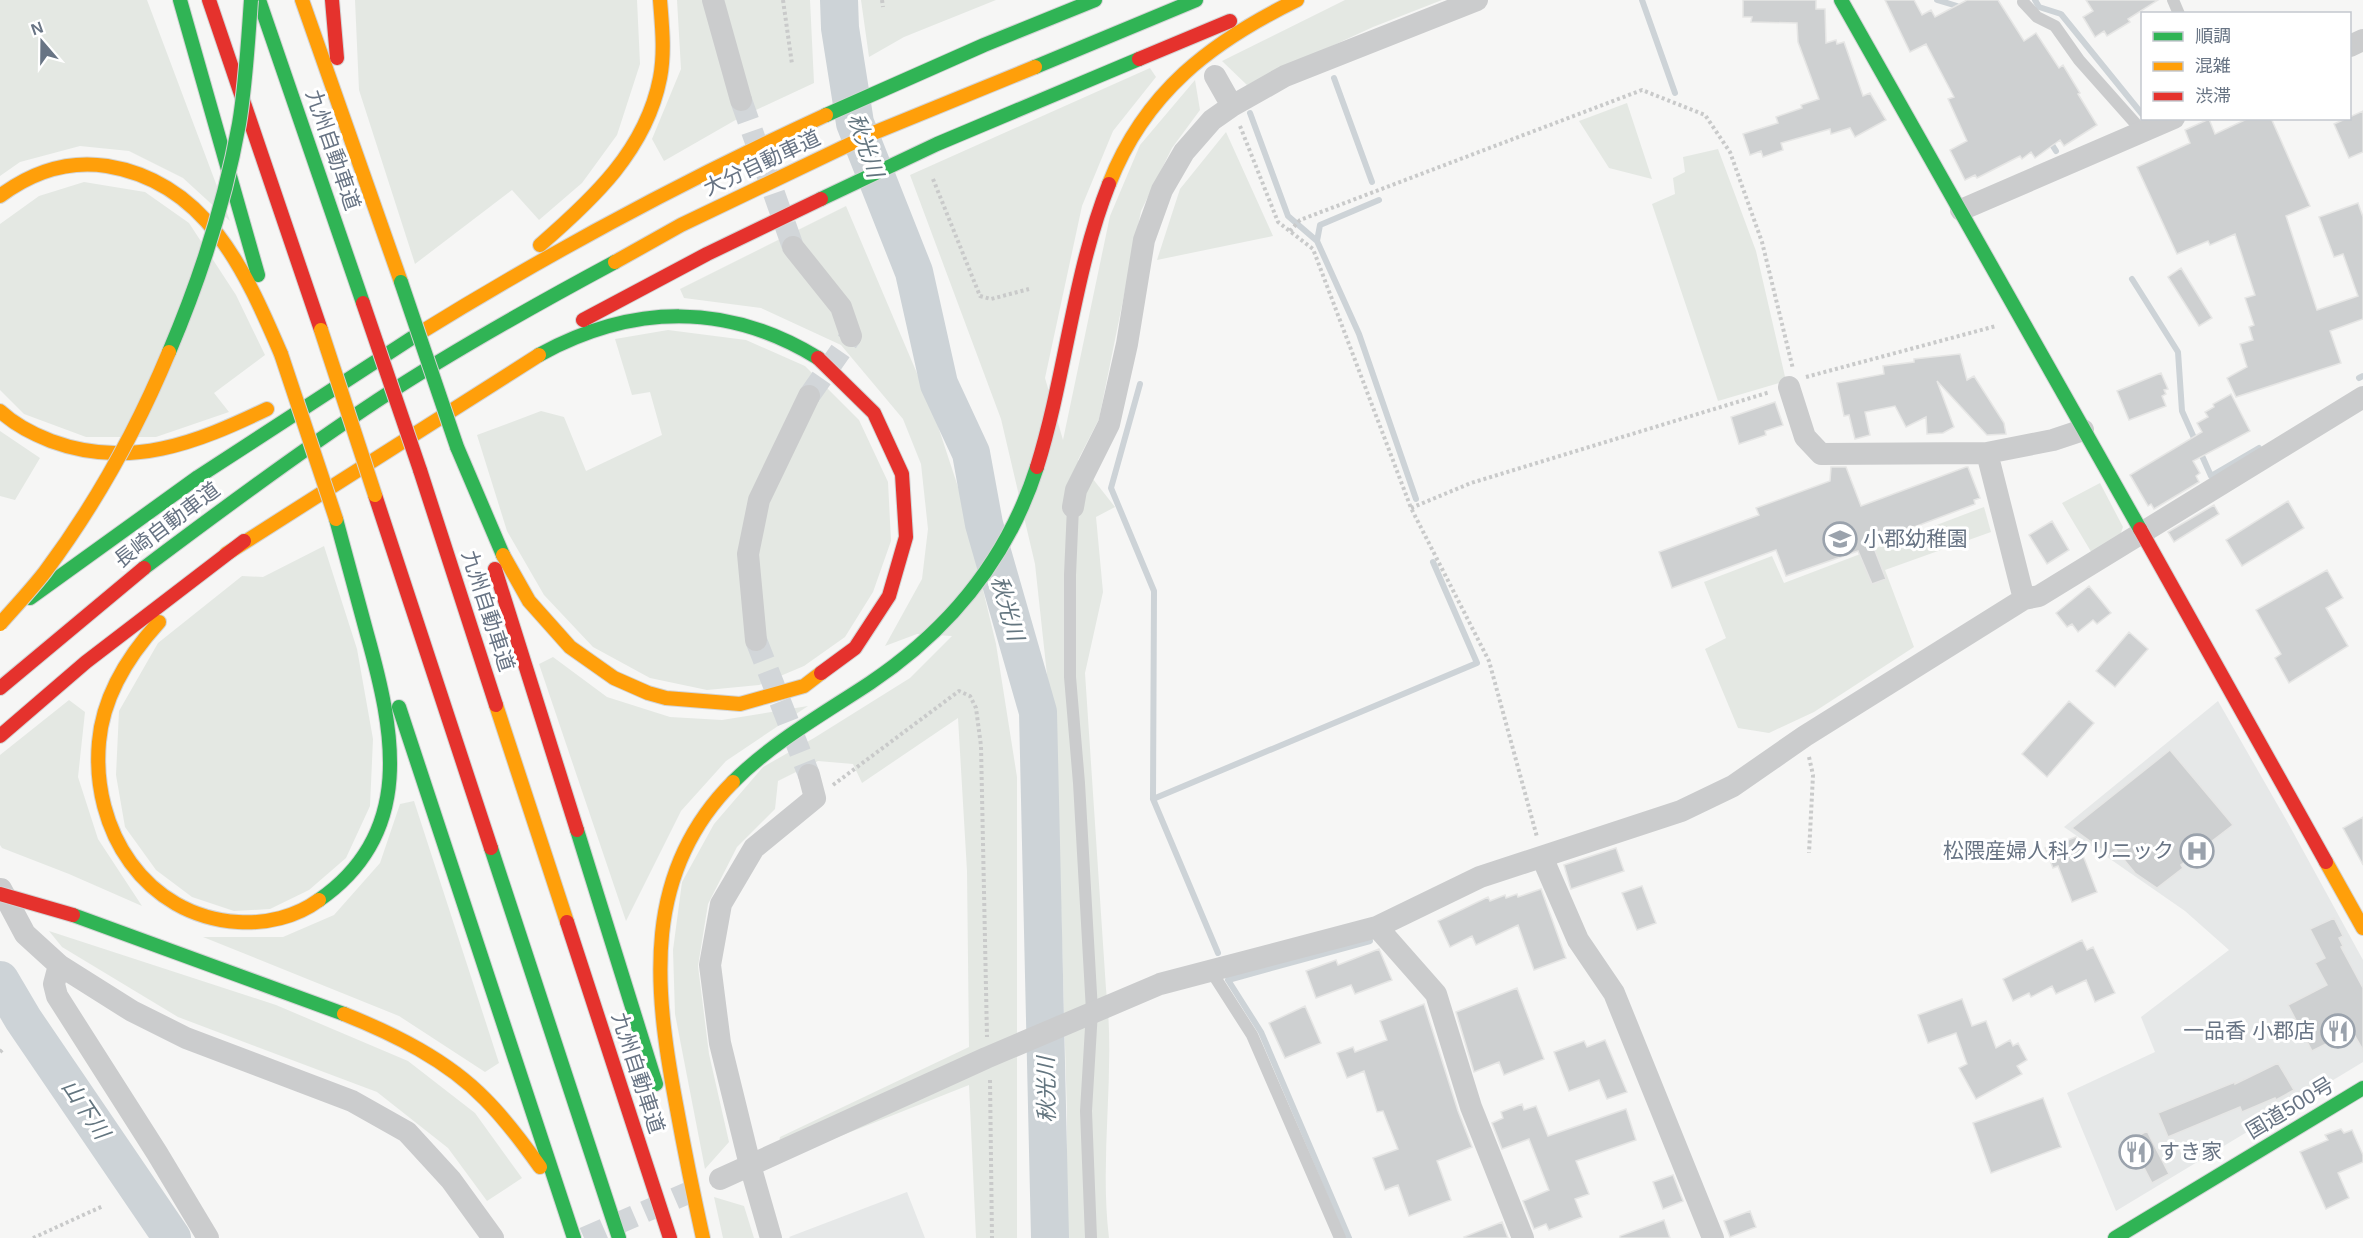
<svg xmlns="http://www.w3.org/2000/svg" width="2363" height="1238" font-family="Arial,'Noto Sans JP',sans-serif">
<rect width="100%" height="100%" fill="#f6f6f5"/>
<path fill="#e6e8e8" d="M2218,701L2288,823L2363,960V1062L2116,1211L2067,1093L2155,1052L2141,1017L2229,950L2185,911L2064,827Z
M907,1192L925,1238H790L789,1237Z"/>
<path fill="#e4e8e3" d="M0,0H147L230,221L183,178L129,151L80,146L20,162L0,176Z
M355,0H637L640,64L617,135L582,183L539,220L512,190L415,264L359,90Z
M677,0H810L814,83L739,118L664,161L652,139L681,69Z
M861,0H996L904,37L869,57Z
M1345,0H1442L1373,27L1247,85L1222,61Z
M1150,68L1156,77L1113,131L1082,206L1045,378L1063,440L1110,216L1140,145L1195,80L1200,110L1172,148L1141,211L1099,419L1078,460L1115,507L1096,517L1103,592L1085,673L1106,989C1116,1072 1099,1155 1109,1238H1067V1114L1057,767L1035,564L1001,419L910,175Z
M1627,103L1652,179L1609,168L1579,121Z
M1226,132L1273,236L1157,260L1180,189Z
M1718,149L1756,251L1786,381L1718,401L1652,204L1675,194L1673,178L1685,172L1683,157Z
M84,182L145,192L189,223L236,295L265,355L214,393L229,412L156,437H86L24,414L0,390V224L39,196Z
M846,206L933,411L959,490L996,644L1017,777V1238H976L969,1085L775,1162L780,1137L969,1047L967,871L958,718L862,783L853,764L818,761L778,781L775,809L737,847L708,904L698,966L709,1054L729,1142L705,1169L675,1014L673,950L682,882L714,824L763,767L814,738L910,678L952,636L917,634L885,646L922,579L928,529L921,464L903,419L841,345L761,308L684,298L680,289Z
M668,330L746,340L805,366L859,420L888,482L891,541L873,592L845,637L804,666L759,685L707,690L650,678L593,647L544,595L507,531L477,435L541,411L564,417L586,471L662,435L650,392L632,395L615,339Z
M0,431L40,458L15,500L0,496Z
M2100,483L2123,527L2118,541L2093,555L2062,503Z
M1984,507L1991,532L1885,570L1914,647L1814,712L1769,733L1738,728L1705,649L1726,638L1704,582L1772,556L1784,583Z
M324,546L357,649L373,739L370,806L346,858L309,890L270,909L234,911L192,897L156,870L125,827L116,775L119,711L158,643L242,576L263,577Z
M553,657L607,697L670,717L722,720L808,706L726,761L681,811L626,921L539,664Z
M69,700L85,712L78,777L98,839L142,906L69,874L2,848L0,845V755Z
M414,801L499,1063L485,1072L399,1016L203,937H283L334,915L380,863L400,804Z
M49,931L276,1005L408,1061L475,1113L522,1178L487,1201L448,1148L377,1092L178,1017L62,947Z
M714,1197L744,1206L754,1238H723Z"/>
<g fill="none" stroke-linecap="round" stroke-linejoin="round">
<path stroke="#cdd3d7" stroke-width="6" d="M1642,0L1675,93
M1937,0L1957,6L1960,10
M2035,0L2039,7L2061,14L2142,114
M1334,78L1372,182
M1250,113L1288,216L1317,241L1359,334L1416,499
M2049,140L2056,151
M1317,241L1320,225L1379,200
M2132,279L2178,352L2182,411L2211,476L2259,448
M2359,378L2363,376
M1140,384L1111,488L1154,591L1153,799
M1218,953L1153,799L1477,663L1433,562
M1349,1238L1261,1032L1228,980L1370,941"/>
<path stroke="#cdd3d7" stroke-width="38" d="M839,0L840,28L855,123L914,272L939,384L971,453L984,524L1038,712L1050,1238
M0,980L23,1019L172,1238"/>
</g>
<path fill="#ced0d1" stroke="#e6e6e5" stroke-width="1.5" d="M1743,0H1816V9H1825L1826,43L1836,40L1837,44L1844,42L1863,96L1870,93L1886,120L1855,137L1850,128L1831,134L1830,129L1781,143L1783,150L1763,157L1761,151L1750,155L1743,134L1778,123L1776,117L1802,108L1801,105L1819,99L1798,42L1797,23L1751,22L1752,17H1743Z
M1885,0H1914L1922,15L1931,10L1935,17L1967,0H1998L2024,41L2036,33L2059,68L2063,65L2080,93L2078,94L2097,125L2064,146L2060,140L2035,158L2031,152L2022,159L2020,156L1977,178L1975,175L1965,180L1950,150L1967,141L1948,99L1954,97L1926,44L1910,52Z
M2086,0H2158L2128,19L2130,22L2107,36L2104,31L2095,37L2083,17L2093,11Z
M2363,111V152L2349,158L2334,124Z
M2249,118H2271L2310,206L2286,216L2317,310L2358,296L2343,254L2334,257L2319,217L2358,203L2363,217V319L2330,331L2341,363L2236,397L2227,378L2247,367L2240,344L2253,340L2249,327L2254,325L2245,298L2255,295L2235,234L2210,245L2208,241L2177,254L2137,167L2190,143L2185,130L2209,119L2215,134Z
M2181,268L2212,318L2199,326L2168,277Z
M1960,354L1967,380L1974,376L2004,423L2006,434L1987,435L1937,381L1954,427L1943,433L1927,434L1926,417L1906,427L1895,406L1865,412L1870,435L1855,439L1849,415L1844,416L1837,383L1884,374L1883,366L1914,362V359Z
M2161,373L2168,389L2164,390L2166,394L2162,396L2166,406L2129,420L2117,391Z
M2231,394L2250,431L2193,461L2200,473L2196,476L2199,482L2154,509L2151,504L2148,506L2130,475L2202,432L2197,423L2208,417L2205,412L2214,407L2213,404Z
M1775,402L1783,425L1765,431L1766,435L1739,444L1731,417Z
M1831,467H1846L1861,506L1966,467H1968L1980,498L1974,500L1975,504L1872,543L1886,579L1872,584L1858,551L1786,576L1776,550L1672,588L1659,552L1759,515L1756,508L1830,481Z
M2288,501L2304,528L2242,566L2226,540Z
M2214,505L2219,514L2174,542L2168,532Z
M2052,521L2069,550L2047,564L2029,535Z
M2327,570L2343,598L2326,608L2348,646L2289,683L2275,658L2281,654L2256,610Z
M2089,586L2111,613L2097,624L2093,620L2078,632L2072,624L2067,627L2056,613Z
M2129,632L2148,649L2115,687L2096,671Z
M2069,701L2094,723L2047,777L2022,754Z
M2170,750L2233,825L2181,865L2183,868L2157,888L2135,873L2116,850L2109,855L2072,828Z
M2363,817V865L2343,828Z
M2076,837L2097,892L2072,902L2058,866L2053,868L2045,848Z
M1616,848L1624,871L1571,889L1564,865Z
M1642,886L1656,923L1637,930L1622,893Z
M1541,889L1566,958L1534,970L1518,925L1476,945L1472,936L1450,947L1438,921L1488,897L1490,901L1505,895L1506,898L1517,894L1518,897Z
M2334,918L2343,936L2339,938L2343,946L2341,947L2363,988V1050L2352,1031L2312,1051L2288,1005L2327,985L2315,963L2325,958L2310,929Z
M2082,940L2087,950L2093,947L2115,993L2095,1002L2086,980L2056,994L2052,986L2031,997L2029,993L2013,1001L2003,979Z
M1379,949L1392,980L1355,994L1351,985L1316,998L1306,971L1336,960L1338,965Z
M1517,988L1544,1059L1504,1075L1499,1062L1474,1072L1456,1012Z
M1962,999L1972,1026L1986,1021L1996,1048L2010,1040L2013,1046L2018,1043L2027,1060L2017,1066L2022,1074L1976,1099L1959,1068L1967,1064L1956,1033L1928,1043L1918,1015Z
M1424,1004L1458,1111L1472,1147L1437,1161L1451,1200L1409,1216L1398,1185L1385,1190L1373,1158L1398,1149L1383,1111L1377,1112L1364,1071L1347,1078L1337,1053L1353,1047L1355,1052L1387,1040L1380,1021Z
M1305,1006L1321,1043L1285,1058L1269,1023Z
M1605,1040L1627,1092L1607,1099L1599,1080L1569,1091L1554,1052L1584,1041L1587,1047Z
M2278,1063L2294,1090L2276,1100L2275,1098L2242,1112L2240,1107L2168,1137L2158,1113L2235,1082V1084Z
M2043,1098L2061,1147L1991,1173L1973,1123Z
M1522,1104L1524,1110L1536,1106L1548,1136L1626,1109L1636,1140L1576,1161L1589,1194L1575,1199L1582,1217L1549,1230L1546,1224L1534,1229L1523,1201L1549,1190L1529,1139L1502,1149L1492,1123L1503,1118L1501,1112Z
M2341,1129L2344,1133L2352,1130L2363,1155V1162L2338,1173L2349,1198L2326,1209L2300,1152L2328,1140L2325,1135Z
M2147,1131L2169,1174L2152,1183L2142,1164L2137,1166L2125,1143Z
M1673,1175L1683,1201L1663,1209L1653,1182Z
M1750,1211L1756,1227L1730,1237L1724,1221Z
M1664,1220L1670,1238H1620V1236Z
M1502,1222L1508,1238H1465L1464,1237Z"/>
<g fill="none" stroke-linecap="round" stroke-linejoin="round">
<path stroke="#d2d6d9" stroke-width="22" stroke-dasharray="22 11" stroke-linecap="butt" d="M741,100L793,247
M809,396L851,336
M756,640L809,775
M584,1238L704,1186"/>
<defs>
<path id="fast" d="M180,0L258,275
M259,0L363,303
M1841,0L2140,529
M1035,67L1196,0
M826,115L984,45L1095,0
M821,199L937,144L1139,59
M539,355C632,304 727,302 818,358
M457,447L503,555
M144,568C221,510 298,453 378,400C454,350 535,305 615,262
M30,598L198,477L418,334
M399,707L574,1238
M733,782C773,742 823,714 870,683C949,630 1008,558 1037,467
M577,830L656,1084
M491,848L619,1238
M319,900C416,833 394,731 367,634C357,596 346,557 336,519
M73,915L344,1014
M2115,1238L2363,1088"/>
<path id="slow" d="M302,0L401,282
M1109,184C1145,92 1211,42 1297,0
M0,196C32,172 67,160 107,166C206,182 245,270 281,354
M540,245C593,199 646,150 660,78C665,52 662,26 660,0
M615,262L681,225L871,134L1035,67
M418,334C549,253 685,180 826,115
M0,411C15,425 33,434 51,441C129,470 196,443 267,409
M226,554L539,355
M503,555L529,601L570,647L614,678L648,693L666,698L740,704L804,686L821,673
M159,622C128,656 103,695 99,742C91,830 145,916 238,922C266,924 296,917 319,900
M496,705L567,922
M2326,862L2363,928
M344,1014C394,1034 447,1060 485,1099C506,1120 523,1143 540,1167
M703,1238C693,1193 684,1148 676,1104C654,987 642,873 733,782"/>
<path id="jam" d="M209,0L321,330
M332,0L337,58
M1139,59L1230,21
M583,320L707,254L821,199
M818,358L874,413L902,474L906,537L889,596L855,648L821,673
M1037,467C1066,374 1073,275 1109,184
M420,470L496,705
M375,495L491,848
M2140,529L2326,862
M495,569L577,830
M0,688L144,568
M0,736L86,662L244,541
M567,922L670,1238"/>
</defs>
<use href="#fast" stroke="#d3d4d5" stroke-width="16"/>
<use href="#slow" stroke="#d3d4d5" stroke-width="16"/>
<use href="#jam" stroke="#d3d4d5" stroke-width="16"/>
<path stroke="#c9caca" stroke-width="4" stroke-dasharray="3 3" stroke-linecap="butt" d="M783,0L792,64
M882,0L883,7
M1240,126L1278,222L1313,249L1411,508L1489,661L1537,837
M933,179L980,296L991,299L1029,289
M1290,231L1300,220L1642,90L1705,115L1730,152L1762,242L1793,369
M1806,377L1996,326
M1411,508L1471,483L1770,392
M1809,757L1813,775L1809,853
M833,785L959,691L970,696L976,708L981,746L987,1037
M0,1052L4,1048
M990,1080L992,1238
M33,1238L103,1206"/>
<path stroke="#cbcccd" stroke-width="12" d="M2173,0L2179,14
M2023,2L2037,17L2055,26L2079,60L2135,123L2139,133
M1073,507L1070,575V677L1079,783L1092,1011L1086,1111L1091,1238
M1211,971L1252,1035L1340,1238"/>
<path stroke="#cbcccd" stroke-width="22" d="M713,0L741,100
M2350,46L2363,40
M1215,76L1232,106
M1961,210L2174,118
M793,247L841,307L851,336
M1789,387L1805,437L1821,454L1987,453
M1073,507L1076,490L1109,424L1127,344L1144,240L1162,190L1184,152L1212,120L1232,106L1285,76L1477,0
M2024,599L2039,596L2363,397
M756,640L748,554L759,500L809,396
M1542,857L1578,940L1614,993L1713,1238
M1,889L25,934L59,965L132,1011L186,1038L352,1101L407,1132L451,1180L493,1238
M1377,927L1436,994L1471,1107L1523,1238
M59,965L54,984L57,996L157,1153L208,1238
M720,1179L986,1058L1160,984L1377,927L1480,877L1681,811L1733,786L1805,736L2024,599L1987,453L2053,440L2083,430
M771,1238L750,1165L720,1043L710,965L721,904L754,848L815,798L809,775"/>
<use href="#fast" stroke="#30b455" stroke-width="14"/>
<use href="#slow" stroke="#ff9f0a" stroke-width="14"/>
<use href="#jam" stroke="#e5322d" stroke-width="14"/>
<defs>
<path id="fast-bridge" d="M401,282L457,447
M169,352C200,279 225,202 239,124C246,83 248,41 251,0"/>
<path id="slow-bridge" d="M321,330L375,495
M281,354L336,519
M0,624C15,607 31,590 45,572C95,505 137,429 169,352"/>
<path id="jam-bridge" d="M363,303L420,470
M0,894L73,915"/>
</defs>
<use href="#fast-bridge" stroke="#d3d3d4" stroke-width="16" stroke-linecap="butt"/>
<use href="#slow-bridge" stroke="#d3d3d4" stroke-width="16" stroke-linecap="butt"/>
<use href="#jam-bridge" stroke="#d3d3d4" stroke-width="16" stroke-linecap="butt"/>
<use href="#fast-bridge" stroke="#30b455" stroke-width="14"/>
<use href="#slow-bridge" stroke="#ff9f0a" stroke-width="14"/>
<use href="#jam-bridge" stroke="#e5322d" stroke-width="14"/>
</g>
<defs>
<symbol id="school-ring" viewBox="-11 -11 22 22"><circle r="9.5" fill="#fff" stroke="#9aa2ac" stroke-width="1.5"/><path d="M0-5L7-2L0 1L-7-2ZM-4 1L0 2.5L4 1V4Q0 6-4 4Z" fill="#9aa2ac"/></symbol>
<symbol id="hospital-ring" viewBox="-11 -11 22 22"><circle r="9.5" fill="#fff" stroke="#9aa2ac" stroke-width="1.5"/><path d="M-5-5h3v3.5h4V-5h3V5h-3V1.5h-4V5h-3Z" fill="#9aa2ac"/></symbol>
<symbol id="restaurant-ring" viewBox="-11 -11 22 22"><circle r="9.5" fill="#fff" stroke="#9aa2ac" stroke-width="1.5"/><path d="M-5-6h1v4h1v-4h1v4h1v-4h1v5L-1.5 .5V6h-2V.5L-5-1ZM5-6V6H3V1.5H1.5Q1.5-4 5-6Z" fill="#9aa2ac"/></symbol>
</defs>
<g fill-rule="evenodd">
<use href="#school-ring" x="1821" y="520" width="38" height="38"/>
<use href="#hospital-ring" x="2178" y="832" width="38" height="38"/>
<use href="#restaurant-ring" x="2319" y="1012" width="38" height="38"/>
<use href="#restaurant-ring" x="2117" y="1133" width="38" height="38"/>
</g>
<g text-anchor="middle" stroke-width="6" stroke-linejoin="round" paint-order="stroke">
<g font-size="21" fill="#687484" stroke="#fff">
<text transform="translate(333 150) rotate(71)" y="7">九州自動車道</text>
<text transform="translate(762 163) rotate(-25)" y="7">大分自動車道</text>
<text transform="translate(167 525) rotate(-37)" y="7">長崎自動車道</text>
<text transform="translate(488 611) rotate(72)" y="7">九州自動車道</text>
<text transform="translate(638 1073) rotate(72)" y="7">九州自動車道</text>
<text transform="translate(2290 1108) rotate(-31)" y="7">国道500号</text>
</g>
<g font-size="21" fill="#687484" stroke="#fff" text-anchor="start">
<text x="1863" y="546">小郡幼稚園</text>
<text x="2174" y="858" text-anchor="end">松隈産婦人科クリニック</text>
<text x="2315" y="1038" text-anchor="end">一品香 小郡店</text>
<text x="2159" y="1159">すき家</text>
</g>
<g font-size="22" font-style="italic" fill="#63757f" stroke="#fff">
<text transform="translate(866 145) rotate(71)" y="8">秋光川</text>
<text transform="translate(1008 608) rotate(74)" y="8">秋光川</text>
<text transform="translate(1046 1090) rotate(-91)" y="8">秋光川</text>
<text transform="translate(86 1109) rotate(56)" y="8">山下川</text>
</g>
</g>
<rect x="2141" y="12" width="210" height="108" fill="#ffffff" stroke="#c3c7ce" stroke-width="1.5"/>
<rect x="2153" y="32" width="30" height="9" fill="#30b455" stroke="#c3c7ce" stroke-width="1.5"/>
<text x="2195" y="42" font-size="18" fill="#687484">順調</text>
<rect x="2153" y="62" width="30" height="9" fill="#ff9f0a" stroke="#c3c7ce" stroke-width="1.5"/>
<text x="2195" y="72" font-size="18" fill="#687484">混雑</text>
<rect x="2153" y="92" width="30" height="9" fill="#e5322d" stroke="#c3c7ce" stroke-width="1.5"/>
<text x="2195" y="102" font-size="18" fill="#687484">渋滞</text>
<g transform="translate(42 42) rotate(340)" stroke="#ffffff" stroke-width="4.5" paint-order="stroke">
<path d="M0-4.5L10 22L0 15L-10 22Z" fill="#687484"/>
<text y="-9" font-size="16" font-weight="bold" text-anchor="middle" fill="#687484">N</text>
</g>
</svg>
